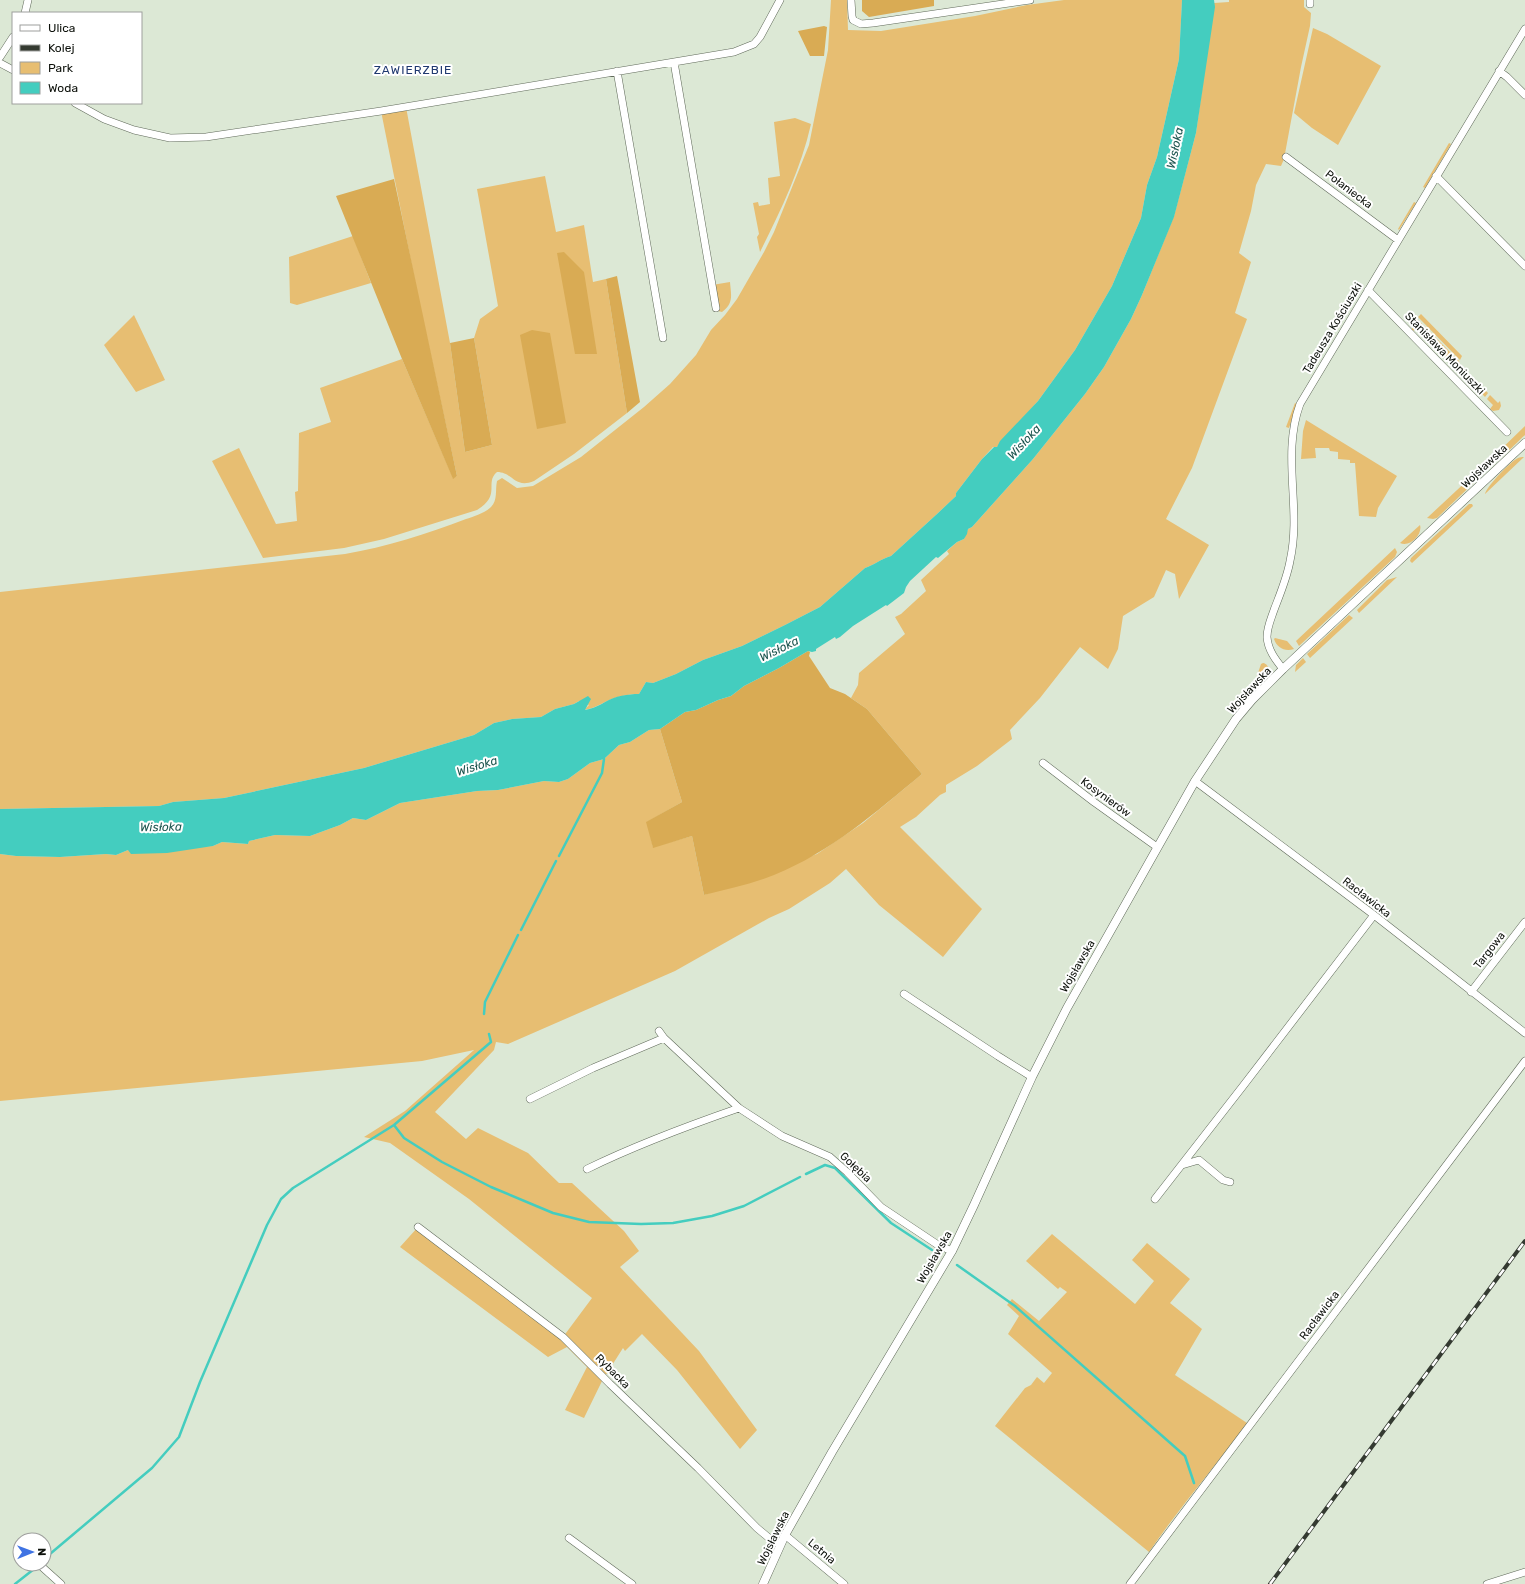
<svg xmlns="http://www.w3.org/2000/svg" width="1525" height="1584" font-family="Rubik,sans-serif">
<rect width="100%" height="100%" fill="#dce8d5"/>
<path fill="#e7be72" d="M831,0H847L848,30L881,31L975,16L1027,5L1064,0H1182L1179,59L1157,157L1147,185L1141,218L1112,286L1075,350L1038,401L997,447H993L982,459L956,493V496L937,514L891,556C881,559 874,565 865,568L820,607L785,625L742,646L703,660L676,674L653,683L646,682L639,694C628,694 614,697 605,702C597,706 594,708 584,710L589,705L579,701L574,704L555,709L541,717L512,719L494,723L474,735L364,768L224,798L173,802L159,806L0,809V592L345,554C386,547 427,534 466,519C473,517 485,513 491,507C498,500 495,490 497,481L502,478L517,488L533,486L581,457L644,407L670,384L696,355L711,330L725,315L737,299L764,252L774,232L809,145L828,50Z
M1229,0H1304V7L1311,13L1310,26L1301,67L1284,159L1281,166L1266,164L1256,185L1251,211L1239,253L1251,262L1235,313L1247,319L1192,468L1166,519L1209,545L1179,599L1175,574L1166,570L1154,597L1123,616L1118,649L1108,669L1080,647L1040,698L1010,730L1012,739L977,766L946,785V792L940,795L916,817L900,827L982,909L943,957L879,905L846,869L830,883L789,909L769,918L675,971L508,1044L496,1042L494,1050L435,1112L466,1139L478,1128L528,1153L559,1183H572L624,1231L639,1251L620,1267L699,1351L757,1430L740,1449L677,1370L642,1334L625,1351L623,1348L602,1381L584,1418L565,1410L587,1367L567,1347L548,1357L400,1247L418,1227L563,1337L592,1298L469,1199L390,1143L364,1137L405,1111L474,1050L422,1061L0,1101V854L16,856L60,857L106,854L116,855L128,850L213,846L222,842L248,844L249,841L275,835L310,836L340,825L353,818L366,820L400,803L477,791L498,790L544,781L559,782L568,779L590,763L604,759L619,745L630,742L649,730L660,729L682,802L647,822L653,847L692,836L704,895L817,854L863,823L922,774L867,709L851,698L858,685L859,673L905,634L895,617L901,614L926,591L921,580L949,554L947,551L957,542L964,539L968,529L972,527L1033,459L1085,394L1104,367L1131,319L1142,295L1174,216L1196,133L1214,3L1229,2Z
M1313,28L1327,34L1381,66L1338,145L1312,128L1294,113Z
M406,107L450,343L465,452L492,445L474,338L480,319L498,306L477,189L545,176L556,232L584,225L593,282L606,279L627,413L574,454L534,481C514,489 513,472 497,472C484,483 502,495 477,510L384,539L344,548L263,558L212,461L239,448L276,524L297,521L295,492L298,491L299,433L331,422L320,388L402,359L453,478L457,476L418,296L381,111Z
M795,118L811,124C801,169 780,212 760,252L757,237L759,234L753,203L758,202L759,206L770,204L768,178L780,176L774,122Z
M1449,143L1451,144L1425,188L1423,187Z
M1414,202L1416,203L1399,230L1398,229Z
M353,236L371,283L297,305L290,303L289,257Z
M730,282C731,295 734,303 722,312L718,311L712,285Z
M1421,314L1462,356L1460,360L1418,317Z
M134,315L165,380L136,392L104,345Z
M1416,318L1459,361L1460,364L1457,367L1447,358L1446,359V356L1417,327L1413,331L1412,330V324Z
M1471,376L1488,393L1485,397L1468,379Z
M1490,395L1498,403L1500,401L1501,406L1499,410L1493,411L1490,409L1493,405L1487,399Z
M1295,403L1297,404L1289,428L1286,427Z
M1306,420L1397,476L1378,508L1376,517L1359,516L1355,463H1350V460L1338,459V452L1330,451L1329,448H1315L1316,458L1301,459L1303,431Z
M1525,426V435C1520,439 1505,456 1499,458C1496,459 1495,458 1493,457Z
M1524,457L1485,494C1487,486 1510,462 1518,458C1520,457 1522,457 1524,457Z
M1486,463L1484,473L1437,518L1433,519L1427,518Z
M1469,504H1472L1473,506L1412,563L1410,561L1411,558Z
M1420,525C1423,534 1410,548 1400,543Z
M1395,548L1397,552L1395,557L1299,646L1296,641Z
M1397,577L1359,613L1357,610L1387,580Z
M1349,615L1353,618L1310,658L1307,654Z
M1275,638L1287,641L1294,649C1285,652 1277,648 1274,639Z
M1303,658L1306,662L1295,672L1296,665Z
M1263,663C1268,664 1269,668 1268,673L1250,694L1248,692L1254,685L1261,664Z
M1052,1234L1135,1304L1154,1281L1132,1260L1147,1243L1190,1279L1170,1303L1202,1329L1175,1375L1247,1423C1215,1467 1179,1508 1149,1552L995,1426L1025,1388L1031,1385L1037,1377L1044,1383L1052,1373L1008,1334L1019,1316L1007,1305L1012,1299L1039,1321L1067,1292L1060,1287L1058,1289L1026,1261Z"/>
<path fill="#d9ab54" d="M862,0H934V6L869,17L862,11Z
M824,26L827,27L824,56H810L798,31Z
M394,179L457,476L453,479L402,359L336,196Z
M564,252L584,272L597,354H575L557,253Z
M617,276L640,402L627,413L606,279Z
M532,330L550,333L566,423L537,429L520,335Z
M474,338L492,445L465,452L450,343Z
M808,651L810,652L809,656L830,688L845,694L867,709L922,774C876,812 831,852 774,875C752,884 727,889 704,895L692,836L653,848L646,822L682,802L660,729L685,712L696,710L718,700L731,696L744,686L779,668Z"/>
<path fill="#44cdbf" d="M1182,0H1214L1215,7L1196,133L1174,217L1142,295L1131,319L1104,367L1085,394L1033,459L972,527L968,529L967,534L964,539L957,542L938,558L936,557L910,581L906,587L904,593L887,606L886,605L853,626L840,637L836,639L835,637L816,649V651L812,652L808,651L779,668L744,686L731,696L718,700L696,710L685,712L660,729L649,730L630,742L619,745L604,759L590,763L568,779L559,782L544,781L498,790L477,791L400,803L366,820L353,818L340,825L310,836L275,835L249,841L248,844L222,842L213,846L167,853L131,854L128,850L116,855L106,854L60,857L16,856L0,854V809L159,806L173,802L224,798L364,768L474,735L494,723L512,719L541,717L555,709L574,704L588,696L591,699L585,710C594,708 598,706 605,702C615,696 628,694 639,694L646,682L653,683L676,674L703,660L742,646L785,625L820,607L865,568C874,565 881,559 891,556L937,514L956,496V493L982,459L994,447H997L1000,441L1038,401L1075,350L1112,286L1141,218L1147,185L1157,157L1179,59Z"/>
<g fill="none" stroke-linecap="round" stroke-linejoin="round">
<path stroke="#44cdbf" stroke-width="2.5" d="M559,856L602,773L604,759
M521,930L556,861
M484,1014L485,1002L518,935
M394,1125L404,1138L442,1162L491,1187L553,1213L589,1222L641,1224L673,1223L712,1216L744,1206L800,1177
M806,1174L825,1165L835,1168L891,1223L932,1250
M957,1265L1015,1306L1185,1456L1194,1483
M44,1559L152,1468L179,1437L200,1382L267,1225L281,1199L293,1188L394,1125L491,1042L489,1034
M15,1584L34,1569"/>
<defs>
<path id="minor" d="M851,0L852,16L853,20L861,24L873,23L1030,0
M1310,4V0
M25,13L28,0
M0,57L13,37
M674,62L716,308
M0,63L13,70
M617,71L663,338
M1499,71L1507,77L1525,95
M75,103L104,119L134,130L170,138L206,137L381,111L734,52L754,44L760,37L780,0
M1286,157L1398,240
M1436,176L1525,266
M1368,290L1507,432
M1283,669C1275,659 1268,650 1267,637C1267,627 1271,619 1274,610C1280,594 1287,578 1290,561C1302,508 1281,456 1300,404L1525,29
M1043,763L1094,802L1157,847
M1195,781L1374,915L1525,1033
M1471,992L1525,922
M904,994L998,1056L1032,1077
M659,1031L664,1038L739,1108L782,1136L830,1157L847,1172L881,1207L938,1245L952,1251
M530,1099L593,1068L664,1038
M1182,1165L1199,1160L1223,1180L1230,1182
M587,1169C636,1145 687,1126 739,1108
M1155,1199L1243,1086L1374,915
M418,1227L563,1337L610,1384L698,1468L757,1528L769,1538L780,1545
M785,1535L844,1584
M569,1538L632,1584
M41,1566L61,1584
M1130,1584L1525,1061
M1487,1584L1525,1572"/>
<path id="tertiary" d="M763,1584L785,1535L832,1452L952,1251L974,1205L1032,1077L1067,1008L1195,781L1236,719L1252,700L1283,669L1525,443"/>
</defs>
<use href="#minor" stroke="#606a5a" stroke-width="8"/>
<use href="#tertiary" stroke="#606a5a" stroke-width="9"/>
<use href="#minor" stroke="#fff" stroke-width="7"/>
<use href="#tertiary" stroke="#fff" stroke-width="8"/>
<defs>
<path id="rail" d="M1270,1584L1525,1241"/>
</defs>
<use href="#rail" stroke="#343a31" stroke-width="4"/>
<use href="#rail" stroke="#fff" stroke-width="2.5" stroke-dasharray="8" stroke-linecap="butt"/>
</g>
<g text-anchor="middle" stroke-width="4" stroke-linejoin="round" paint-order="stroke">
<g font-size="11" fill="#0c100a" stroke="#fff">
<text transform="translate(1349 189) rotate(37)" y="4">Połaniecka</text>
<text transform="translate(1332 328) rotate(-59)" y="4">Tadeusza Kościuszki</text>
<text transform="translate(1445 353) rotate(46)" y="4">Stanisława Moniuszki</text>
<text transform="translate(1484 466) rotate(-43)" y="4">Wojsławska</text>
<text transform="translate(1249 690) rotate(-47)" y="4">Wojsławska</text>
<text transform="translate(1106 797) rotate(36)" y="4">Kosynierów</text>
<text transform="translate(1367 897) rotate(38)" y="4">Racławicka</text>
<text transform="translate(1489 950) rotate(-52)" y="4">Targowa</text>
<text transform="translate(1077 966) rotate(-60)" y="4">Wojsławska</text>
<text transform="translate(856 1167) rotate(43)" y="4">Gołębia</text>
<text transform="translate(934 1257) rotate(-60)" y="4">Wojsławska</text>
<text transform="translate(1319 1315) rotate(-53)" y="4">Racławicka</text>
<text transform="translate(613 1371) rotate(45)" y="4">Rybacka</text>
<text transform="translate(773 1538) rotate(-64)" y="4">Wojsławska</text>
<text transform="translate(822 1551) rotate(40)" y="4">Letnia</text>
</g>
<g font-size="12" letter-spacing="1" fill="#1f386f" stroke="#fff">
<text x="413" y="74">ZAWIERZBIE</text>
</g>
<g font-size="12" font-style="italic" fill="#1d554f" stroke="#fff">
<text transform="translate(1175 148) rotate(-78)" y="4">Wisłoka</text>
<text transform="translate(1024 442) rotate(-47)" y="4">Wisłoka</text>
<text transform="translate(779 649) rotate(-26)" y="4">Wisłoka</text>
<text transform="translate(477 766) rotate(-17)" y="4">Wisłoka</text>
<text transform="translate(161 827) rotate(-1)" y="4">Wisłoka</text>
</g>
</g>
<rect x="12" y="12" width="130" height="92" fill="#ffffff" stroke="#9e9f9d"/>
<rect x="20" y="25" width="20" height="6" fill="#ffffff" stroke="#9e9f9d"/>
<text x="48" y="32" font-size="12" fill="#0c100a">Ulica</text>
<rect x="20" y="45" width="20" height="6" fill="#343a31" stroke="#9e9f9d"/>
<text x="48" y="52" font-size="12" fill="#0c100a">Kolej</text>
<rect x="20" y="62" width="20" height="12" fill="#e7be72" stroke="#9e9f9d"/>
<text x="48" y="72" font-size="12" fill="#0c100a">Park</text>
<rect x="20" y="82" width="20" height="12" fill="#44cdbf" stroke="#9e9f9d"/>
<text x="48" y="92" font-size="12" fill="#0c100a">Woda</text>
<g transform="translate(32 1552) rotate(89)"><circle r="19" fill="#ffffff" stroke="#9e9f9d"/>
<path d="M0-3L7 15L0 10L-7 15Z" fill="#3f73e3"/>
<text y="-6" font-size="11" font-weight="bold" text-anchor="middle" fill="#0c100a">N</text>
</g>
</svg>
